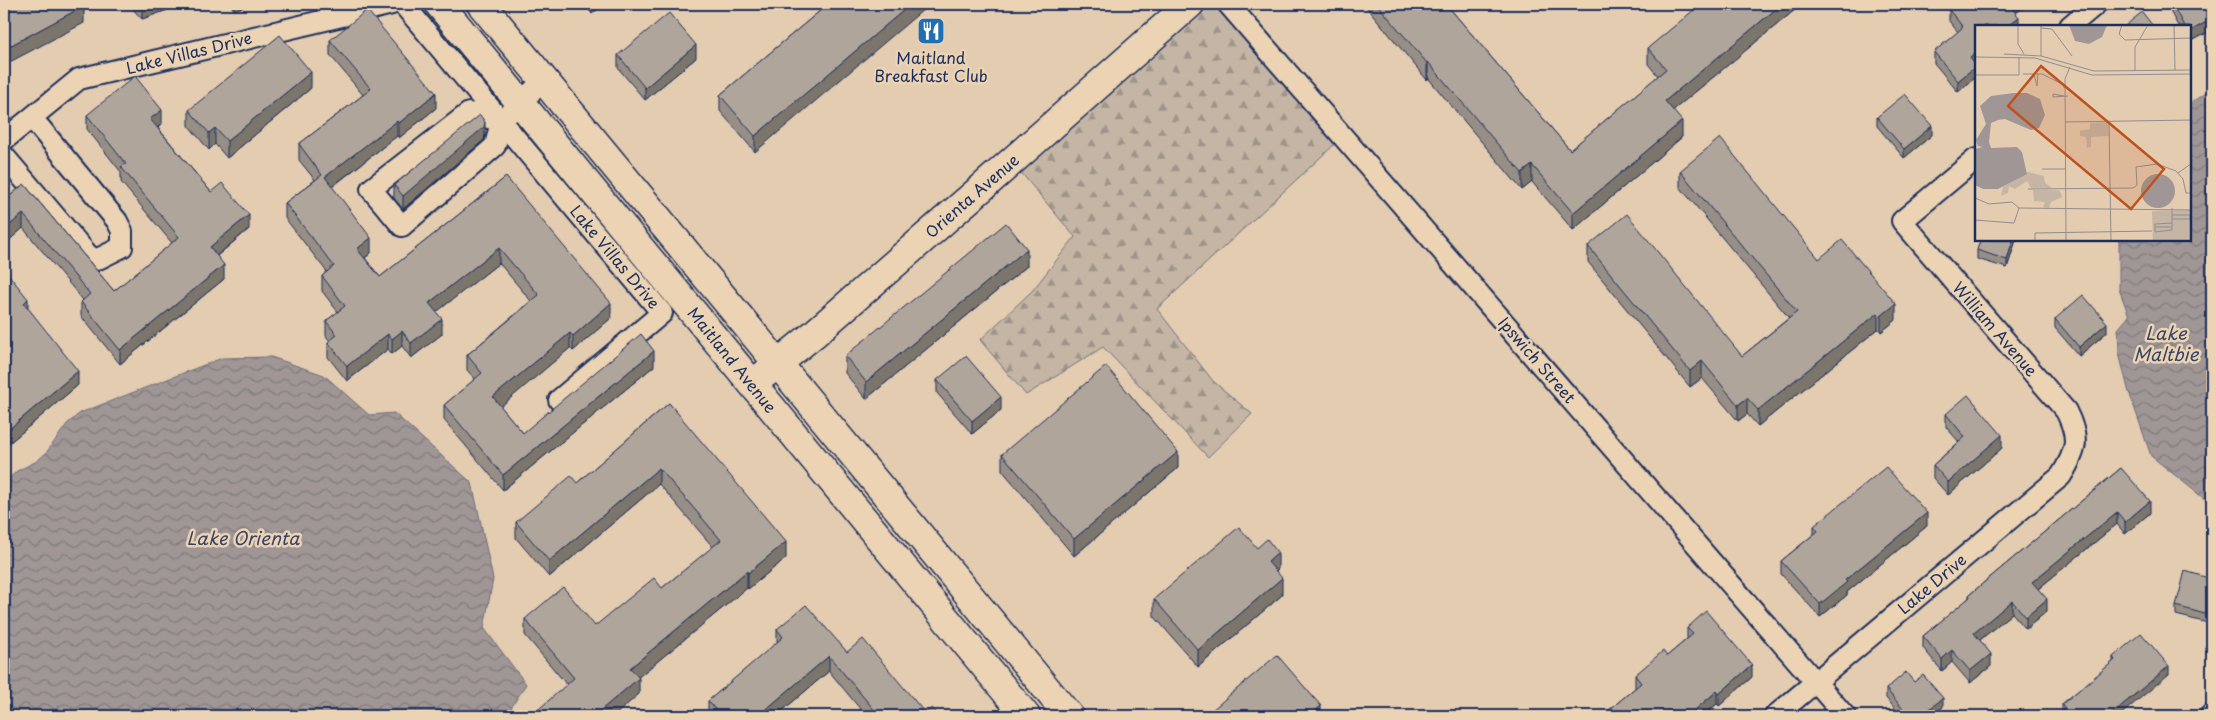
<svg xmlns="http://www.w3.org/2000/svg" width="2216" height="720" font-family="'Playpen Sans',sans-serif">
<defs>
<pattern id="forest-firs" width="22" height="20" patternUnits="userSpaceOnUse" patternTransform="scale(1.25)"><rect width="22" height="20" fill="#c5b5a4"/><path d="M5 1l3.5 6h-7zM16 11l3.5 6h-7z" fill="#9f9489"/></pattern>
<pattern id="water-waves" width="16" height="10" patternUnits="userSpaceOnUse" patternTransform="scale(1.25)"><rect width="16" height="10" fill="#9f9695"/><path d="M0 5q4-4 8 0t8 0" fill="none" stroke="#817b7d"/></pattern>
</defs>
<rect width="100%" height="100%" fill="#e3ccb0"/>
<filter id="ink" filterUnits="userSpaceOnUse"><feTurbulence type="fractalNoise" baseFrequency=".02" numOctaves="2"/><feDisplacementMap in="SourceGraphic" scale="10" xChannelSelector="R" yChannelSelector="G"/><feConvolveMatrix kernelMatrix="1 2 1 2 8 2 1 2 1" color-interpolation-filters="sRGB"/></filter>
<g filter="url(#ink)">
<path fill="url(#forest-firs)" stroke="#707281" d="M1207,4H1215L1336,143L1157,309L1213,381L1252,414L1208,457L1103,347L1026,395L980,340L1032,291L1075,237L1019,170Z"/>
<path fill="url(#water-waves)" stroke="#6a6d7f" d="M2212,89V505L2151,456L2128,389L2119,353L2118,329L2129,316L2119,289V240H2190V104Z
M271,357L324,375L369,415L394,413L472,483L493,579L484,628L526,684L506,716H4V483L17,471L37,461L46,453L67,424L80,413L222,358Z"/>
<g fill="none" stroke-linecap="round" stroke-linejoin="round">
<defs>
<path id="street" d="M403,4L662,313L559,400
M1228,4L1845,716
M2070,26L2096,4
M501,121L469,113L371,189L402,226L495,146L501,121L544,80
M4,140L79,79L392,4
M4,156L88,255L96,260L122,247V231L117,221L32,118
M1775,716L2061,476C2077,450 2080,439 2066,411L1902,221L1976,159
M2210,716L2212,714"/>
<path id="secondary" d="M439,4L1026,716
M481,4L1069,716
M765,374L814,334L985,185L1190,4"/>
</defs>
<use href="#street" stroke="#1b2f5e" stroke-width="24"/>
<use href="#secondary" stroke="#1b2f5e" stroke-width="31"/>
<use href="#street" stroke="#ebd3b3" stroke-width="20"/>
<use href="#secondary" stroke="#ebd3b3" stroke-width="28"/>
</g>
<path fill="#978e85" stroke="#1b2f5e" d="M128,4H184L142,19Z
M230,4H252L234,10Z
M584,4H603L592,14Z
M828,4L755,152L720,111V95Z
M1364,4H1446L1570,150L1658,76L1648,64V48L1802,4L1673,110L1682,137L1573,230L1532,182L1522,190L1428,78L1427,80Z
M2027,4L2016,13L2019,26H1976V64L1975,65H1976V77L1958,92L1934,63V52L1958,32L1949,21V10Z
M2170,4H2212V30L2190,42V26H2178L2170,11Z
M330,40L436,108L399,138L397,136L332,187L371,253L365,258L380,277L506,177L611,318L573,351L570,348L500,406L523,433L654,366L503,490L444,420V405L475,379L467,370V355L531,301L499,263L436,312L442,334L411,358L402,346L392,354L388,349L347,381L328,357V342L330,341L326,336V321L338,312L322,291V276L327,272L285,218V203L315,180L299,160V144L363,95L330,55Z
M618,55L696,58L645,100L618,68Z
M311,88L227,158L215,144L209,150L189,126V110Z
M87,115L162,124L158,128L211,192L249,229L217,256L224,279L120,364L81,316V302L83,300L23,228L4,245V201L24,184L114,291L172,243L121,182V172L87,129Z
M1877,117L1932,135L1904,158L1877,126Z
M485,135L484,140L403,209L394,198V185Z
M1680,171L1819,259L1896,320L1881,332L1878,329L1758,426L1747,414L1738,421L1702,378L1690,387L1588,262V246L1742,356L1789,318L1680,187Z
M2016,240L2007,268L1977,259V250Z
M1027,266L866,399L845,373V356Z
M4,269L28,309L78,385L8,444L4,439Z
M2055,319L2107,332L2079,356L2055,328Z
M937,380L1001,410L972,434L937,393Z
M669,403L786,558L748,589L747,588L638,677L639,694L567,685L525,635V619L595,626L662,588L713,547L659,484L549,577L516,538V522L577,483Z
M1946,414L2002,448L1948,495L1933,478V465L1959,442L1946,427Z
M1002,454L1178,468L1074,556L1002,470Z
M2121,468L2150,513L2125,534L2117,524L2038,589L2047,611L2026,629L2012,613L1980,640L1991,666L1970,683L1952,662L1942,671L1923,648V636L1969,598V595Z
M1814,526H1927L1847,592V595L1820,617L1781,574V561L1814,534Z
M1257,548L1278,569L1276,571L1282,595L1198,667L1154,616V599Z
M2212,579V624L2176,615V606Z
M1687,628L1752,677L1719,706L1717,704L1702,716H1602L1635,688V675L1667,656L1687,639Z
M777,629L847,652L925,713L939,716H866L829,671L776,716H708V701L777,643Z
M2113,657L2169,674L2062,711V704L2113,662Z
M1914,682L1943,707L1932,716H1901L1886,698V689Z"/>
<path fill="#7b746c" stroke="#1b2f5e" d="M142,4H184L142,19Z
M234,4H252L234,10Z
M592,4H603L592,14Z
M911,4H930L755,152V136Z
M1782,4H1802L1665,117V101Z
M2014,4H2027L2010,18V6Z
M84,6V23L4,65V49Z
M2019,17V26H2007Z
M2212,19V30L2190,42V31Z
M696,45V58L645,100V88Z
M1976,53V64L1970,69V58Z
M1428,62V78L1427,80V63Z
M1976,66V77L1958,92V81Z
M311,72V88L227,158V141Z
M436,93V108L399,138V123Z
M162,110V124L150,133V119Z
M397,121V136L325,192V177Z
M1682,121V137L1573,230V213Z
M485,122V135L484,140L403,209V196Z
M1932,126V135L1904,158V149Z
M215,128V144L209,150V133Z
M1532,165V182L1522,190V173Z
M23,214V228L4,245V230Z
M249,215V229L210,261V247Z
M371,238V253L357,264V249Z
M2013,240H2016L2007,268V260Z
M499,248V263L429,318V303Z
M1027,249V266L866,399V382Z
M224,265V279L120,364V350Z
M28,299V313L24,303Z
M611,303V318L573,351V336Z
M1896,304V320L1881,332V316Z
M1878,313V329L1758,426V410Z
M442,319V334L411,358V343Z
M2107,323V332L2079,356V347Z
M402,331V346L392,354V339Z
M570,333V348L493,413V397Z
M388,334V349L347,381V366Z
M654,351V366L503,490V475Z
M1702,361V378L1690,387V371Z
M78,371V385L8,444V430Z
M1001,397V410L972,434V421Z
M1747,398V414L1738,421V405Z
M2002,435V448L1948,495V482Z
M1178,452V468L1074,556V539Z
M659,468V484L549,577V561Z
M2150,501V513L2125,534V522Z
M2117,512V524L2032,594V582Z
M1927,513V526L1847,592V595L1820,617V604L1845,580Z
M786,542V558L748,589V573Z
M1278,553V569L1268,578V562Z
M747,571V588L630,684V668Z
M1282,578V595L1198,667V650Z
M2047,599V611L2026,629V617Z
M2012,601V613L1974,645V633Z
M1952,650V662L1942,671V659Z
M1991,654V666L1970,683V671Z
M829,656V671L776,716H758Z
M1752,665V677L1719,706V694Z
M2169,666V674L2119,716H2109Z
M639,678V694L614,716H594Z
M1717,691V704L1702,716H1688Z
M1943,698V707L1932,716H1921Z
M1321,706V716H1309Z"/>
<path fill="#b0a59b" stroke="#1b2f5e" d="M4,4H83L84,6L4,49Z
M828,4H911L755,136L720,95Z
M1377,4H1446L1570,150L1666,69L1648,48L1701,4H1782L1665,101L1682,121L1573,213L1532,165L1522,173L1428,62L1427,63Z
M1955,4H2014L2010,6L2019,17L2007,26H1976V53L1970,58L1976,66L1958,81L1934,52L1963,27L1949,10Z
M2172,4H2212V19L2190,31V26H2184Z
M367,10L436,93L399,123L397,121L325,177L371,238L357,249L380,277L506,177L611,303L573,336L570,333L493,397L523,433L641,334L654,351L503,475L444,405L482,373L467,355L539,295L499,248L429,303L442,319L411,343L402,331L392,339L388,334L347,366L328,342L337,335L326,321L345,306L322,276L334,266L285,203L322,175L299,144L371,89L330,40Z
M2142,12L2153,26H2125Z
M669,13L696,45L645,88L618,55Z
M280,35L311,72L227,141L215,128L209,133L189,110Z
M135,76L162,110L150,119L211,192L222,183L249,215L210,247L224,265L120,350L81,302L90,294L23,214L4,230V201L24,184L114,291L179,237L121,167L126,164L87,115Z
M1905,94L1932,126L1904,149L1877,117Z
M480,115L485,122L484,127L403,196L394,185Z
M1720,138L1819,259L1842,240L1896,304L1881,316L1878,313L1758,410L1747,398L1738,405L1702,361L1690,371L1588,246L1627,214L1742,356L1797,312L1680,171Z
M1006,223L1027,249L866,382L845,356Z
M1980,240H2013L2007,260L1977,250Z
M4,269L28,299L24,303L78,371L8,430L4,425Z
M2083,295L2107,323L2079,347L2055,319Z
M966,356L1001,397L972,421L937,380Z
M1106,366L1178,452L1074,539L1002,454Z
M1968,395L2002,435L1948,482L1933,465L1965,437L1946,414Z
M669,403L786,542L748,573L747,571L630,668L639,678L594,716H531L574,678L525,619L563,587L595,626L654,578L662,588L721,540L659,468L549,561L516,522L571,476L577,483Z
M1886,467L1927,513L1845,580L1847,582L1820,604L1781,561L1818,531L1814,526Z
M2121,468L2150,501L2125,522L2117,512L2032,582L2047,599L2026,617L2012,601L1974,633L1991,654L1970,671L1952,650L1942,659L1923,636L1970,597L1969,595Z
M1239,527L1257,548L1267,539L1278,553L1268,562L1282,578L1198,650L1154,599Z
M2185,571L2212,579V616L2176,606Z
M806,605L847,652L863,639L925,713L932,708L939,716H871L876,712L829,656L758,716H721L708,701L783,637L777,629Z
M1706,611L1752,665L1719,694L1717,691L1688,716H1602L1641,683L1635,675L1663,651L1667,656L1693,634L1687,628Z
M2141,633L2169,666L2109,716H2056L2065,708L2062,704L2115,660L2113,657Z
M1277,655L1321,706L1309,716H1205Z
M1906,672L1914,682L1923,675L1943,698L1921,716H1909L1886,689Z"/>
</g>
<defs>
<symbol id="restaurant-square" viewBox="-11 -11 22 22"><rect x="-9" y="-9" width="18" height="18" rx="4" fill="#1f6fb2" stroke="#ebd3b3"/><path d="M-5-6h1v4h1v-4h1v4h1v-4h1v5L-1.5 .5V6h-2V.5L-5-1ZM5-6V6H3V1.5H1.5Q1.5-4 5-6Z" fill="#fff"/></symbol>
</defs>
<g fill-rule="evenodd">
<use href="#restaurant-square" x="915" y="15" width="32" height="32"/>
</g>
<g text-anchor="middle" stroke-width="5" stroke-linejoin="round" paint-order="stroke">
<g font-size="16" fill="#1b2f5e" stroke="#ebd3b3">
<text transform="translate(189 53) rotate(-14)" y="6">Lake Villas Drive</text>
<text transform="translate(972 196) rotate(-41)" y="6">Orienta Avenue</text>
<text transform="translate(615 257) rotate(50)" y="6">Lake Villas Drive</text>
<text transform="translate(1995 329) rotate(49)" y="6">William Avenue</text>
<text transform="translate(732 360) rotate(51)" y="6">Maitland Avenue</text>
<text transform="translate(1537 360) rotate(49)" y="6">Ipswich Street</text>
<text transform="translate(1932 584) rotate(-40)" y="6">Lake Drive</text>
</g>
<g font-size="16" fill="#1b2f5e" stroke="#ebd3b3">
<text x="931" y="64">Maitland<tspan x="931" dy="18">Breakfast Club</tspan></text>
</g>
<g font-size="18" font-style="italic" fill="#354469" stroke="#ebd3b3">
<text x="2166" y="340">Lake<tspan x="2166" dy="21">Maltbie</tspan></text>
<text x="243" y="545">Lake Orienta</text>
</g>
</g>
<g transform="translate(1975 25)">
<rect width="216" height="216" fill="#e3ccb0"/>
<path d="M216,185V216H178L177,186Z" fill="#c5b5a4"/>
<path d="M133,97L134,111L116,112V122L112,123L111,112L105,111V106L115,104V98ZM53,147L69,151L70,158L77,163H56L52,156L40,164L34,161L33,168L26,171L28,162ZM58,165H81L85,166L87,172L76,177L74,183L68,182L70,177L59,176Z" fill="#c5b5a4"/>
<path d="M94,0H132L127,12L114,19L100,16ZM39,68H52L65,74L70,90L64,103L56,105L30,94L23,95L16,98L14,117L16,123L42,122L47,127L52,149L23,164H8L0,160V124L8,122L3,121L1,115L11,99L5,81L16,71ZM166 166a17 17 0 1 1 34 0a17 17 0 1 1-34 0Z" fill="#9f9695"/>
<path fill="none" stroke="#938d8f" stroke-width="1" d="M43,0V19L49,29M147,0L144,9L150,15L217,13M199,0L200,45M66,3L77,4L97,31M29,29L66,31L119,46L217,45M66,31V0M0,32L60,33L117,50L217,49M160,46V22L173,0M48,49H67L89,60V63M59,49L62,61L63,49M0,50H44V32M89,71L78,69V72L93,71M90,97L217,95M134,97L136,216M67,144H90M203,148L217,138M53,164L158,163L162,160L161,142L182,139L201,146L208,154L211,168H217M0,173L14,179L37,177L44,183M44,183L217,185M197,183V205L180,207V199L197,198M197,190H215V194H197M0,195L39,198L44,183M180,202H197M60,216V208L177,206M91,216L90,54L95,42"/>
<path fill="#bf511c" fill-opacity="0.15" stroke="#bf511c" stroke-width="2.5" d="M66,41L189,144L156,184L33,81Z"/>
<rect width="216" height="216" fill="none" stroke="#1b2f5e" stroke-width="2.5"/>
</g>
<rect width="2216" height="720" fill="none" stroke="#ebd3b3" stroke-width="20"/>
<rect x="10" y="10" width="2196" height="700" fill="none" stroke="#1b2f5e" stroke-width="2" filter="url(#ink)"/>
</svg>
